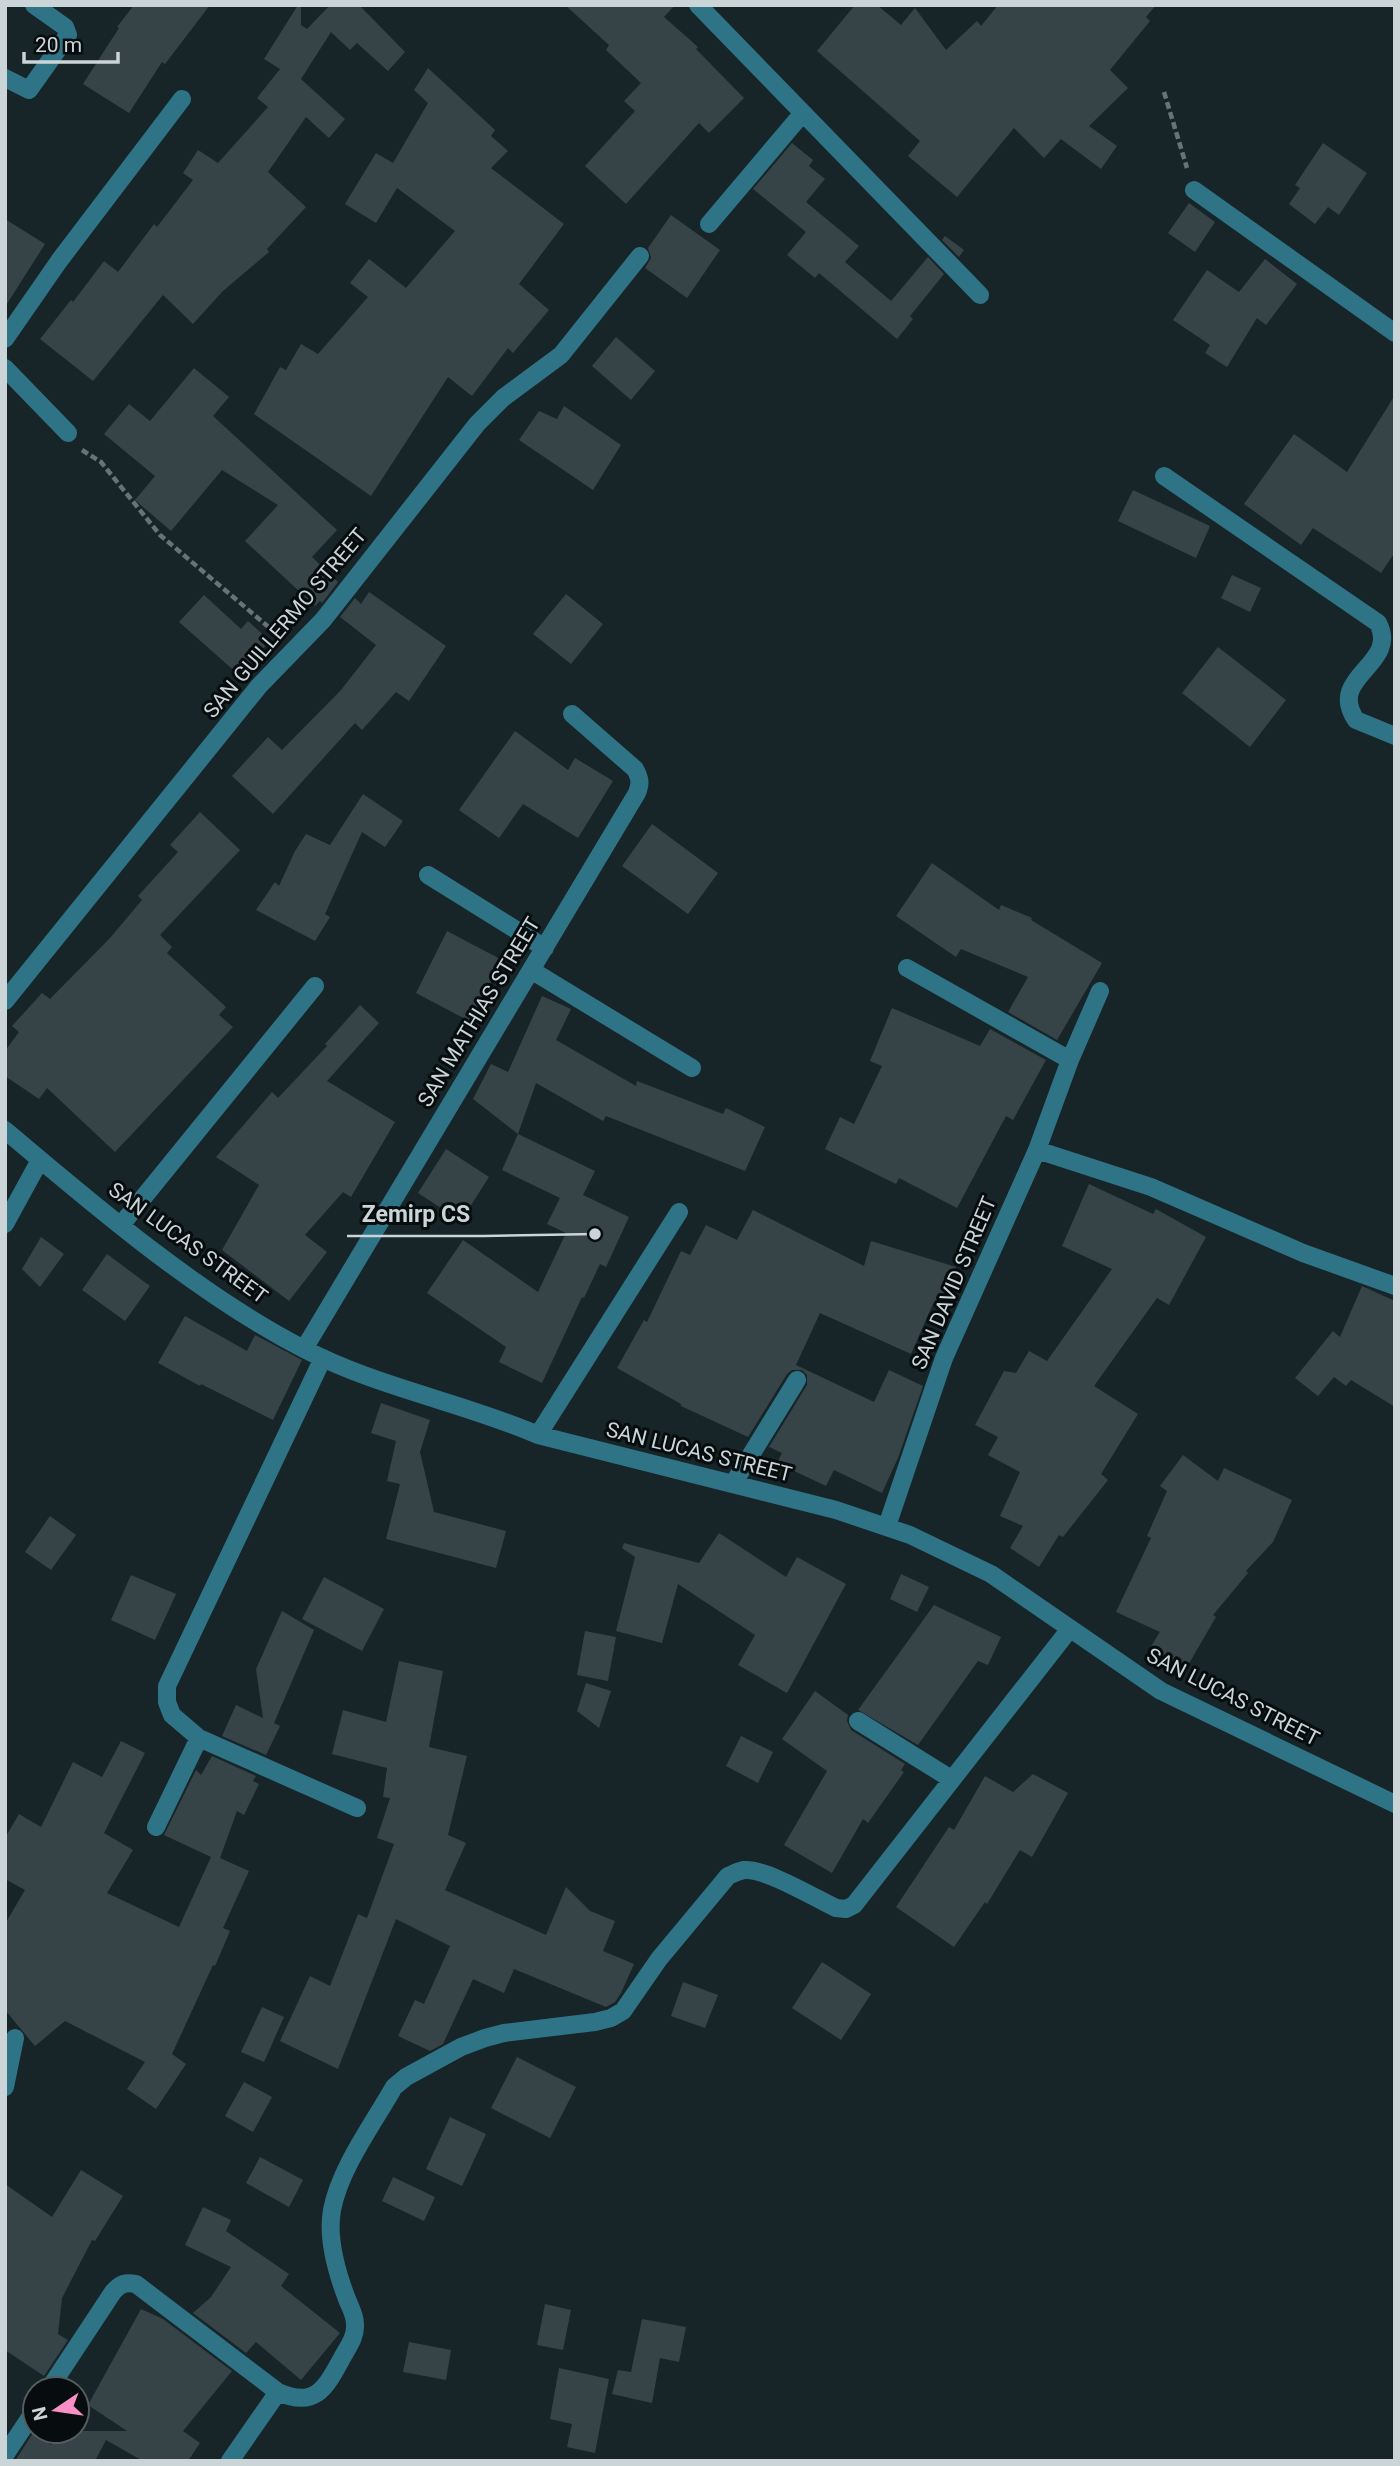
<svg xmlns="http://www.w3.org/2000/svg" width="1400" height="2466" font-family="Roboto,sans-serif">
<rect width="100%" height="100%" fill="#172529"/>
<path fill="#364448" d="M134,5H210L165,64L162,62L129,113L83,84L119,28L117,27Z
M298,5H301V25L307,29L330,5H359L405,52L388,71L357,43L350,50L331,32L301,79L345,119L329,138L306,117L268,172L306,207L267,249L269,252L223,291L193,324L163,295L93,381L40,339L71,300L73,302L104,261L118,272L154,224L157,227L193,180L183,173L198,150L218,163L268,107L257,98L280,69L264,59Z
M565,5H675L664,17L698,47L696,49L744,98L709,133L699,123L626,204L585,166L635,111L624,101L641,83L606,50L609,45Z
M855,5H877L901,25L915,8L946,50L977,21L981,26L998,5H1156L1146,17L1150,21L1110,70L1128,88L1089,126L1117,146L1101,169L1061,139L1044,158L1014,128L957,197L908,156L920,141L817,51Z
M428,68L495,130L491,136L508,151L491,168L564,224L519,284L549,310L513,353L508,348L472,396L448,377L371,496L254,414L280,367L286,370L301,344L318,354L368,297L350,283L369,259L406,288L455,231L397,188L376,223L345,204L376,153L393,163L428,103L414,90Z
M792,143L813,160L809,166L825,179L806,202L859,246L845,262L891,301L928,257L944,274L910,316L913,319L897,339L819,273L815,278L787,255L806,232L753,189Z
M1323,143L1367,173L1339,215L1328,207L1315,224L1289,204L1300,188L1295,185Z
M1189,203L1215,222L1195,252L1168,233Z
M671,215L720,250L687,298L645,268L651,258L648,248Z
M5,219L45,244L5,307Z
M945,236L964,250L959,257L942,240Z
M1265,259L1297,284L1266,325L1257,318L1227,367L1205,353L1210,345L1173,320L1207,270L1239,292Z
M616,337L655,371L631,400L592,366Z
M194,368L229,397L213,416L337,530L312,557L338,582L322,603L320,601L315,606L245,541L278,505L222,470L171,531L135,500L155,476L104,434L129,404L150,421Z
M1395,395V552L1381,573L1313,528L1301,545L1244,504L1294,434L1347,472Z
M564,406L621,445L593,490L519,440L539,411L557,419Z
M1133,490L1210,526L1196,558L1118,521Z
M1232,575L1261,588L1250,612L1221,598Z
M369,592L446,646L409,701L396,692L362,730L355,723L273,814L232,776L268,737L282,750L341,690L376,645L340,617L355,598L361,604Z
M566,594L603,624L571,664L533,634Z
M204,595L241,629L248,621L270,641L239,675L179,622Z
M1218,647L1286,700L1250,747L1182,693Z
M515,731L568,770L575,758L613,781L578,838L523,804L499,838L459,810Z
M363,794L403,821L385,847L362,832L325,914L330,917L315,941L256,910L275,882L279,886L295,851L306,834L330,845Z
M200,812L240,850L160,935L172,947L167,953L226,1007L219,1015L233,1027L115,1152L47,1088L39,1099L5,1076V1051L19,1032L12,1026L42,993L50,999L110,938L142,900L138,896L178,852L170,845Z
M652,824L718,873L688,914L622,866Z
M932,863L999,910L1001,905L1032,918L1031,920L1102,963L1057,1040L1008,1012L1028,977L961,949L956,957L896,916Z
M447,931L502,960L471,1022L416,993Z
M542,996L571,1009L556,1040L636,1086L637,1081L723,1114L726,1108L765,1127L745,1171L606,1116L603,1121L536,1083L518,1134L473,1099L491,1064L508,1072Z
M360,1005L379,1023L327,1081L395,1122L351,1197L343,1192L305,1235L327,1252L289,1301L222,1250L259,1185L216,1157L272,1092L278,1098L327,1046L325,1044Z
M892,1008L980,1046L990,1029L1046,1060L1013,1120L1006,1116L957,1208L899,1178L896,1184L825,1149L840,1117L854,1124L882,1066L870,1061Z
M518,1134L595,1171L583,1195L629,1217L606,1267L600,1264L584,1298L582,1297L542,1383L499,1362L506,1347L427,1293L463,1240L538,1292L566,1233L547,1224L560,1198L502,1170Z
M446,1149L489,1177L461,1221L418,1193Z
M1089,1184L1153,1214L1156,1209L1206,1237L1169,1305L1157,1298L1094,1386L1138,1414L1101,1474L1108,1480L1063,1537L1059,1535L1039,1567L1010,1548L1023,1526L1000,1516L1020,1472L988,1455L998,1437L975,1425L1004,1371L1016,1373L1029,1351L1047,1361L1112,1269L1062,1246Z
M753,1210L864,1266L871,1241L956,1267L949,1309L933,1304L911,1354L820,1313L796,1365L874,1402L889,1370L923,1386L898,1458L882,1493L834,1470L826,1486L777,1463L782,1453L769,1447L807,1385V1375L802,1370H792L787,1374L748,1437L681,1406V1404L617,1368L644,1320L647,1322L681,1251L690,1255L706,1225L737,1240Z
M41,1237L64,1254L40,1287L22,1269Z
M107,1254L150,1286L125,1321L82,1290Z
M1362,1286L1395,1301V1407L1351,1380L1346,1386L1334,1377L1318,1396L1295,1378L1333,1331L1340,1337Z
M185,1316L247,1351L255,1335L302,1360L273,1420L201,1384L200,1386L158,1363Z
M381,1403L430,1420L420,1452L434,1512L506,1531L496,1568L386,1539L400,1484L387,1481L396,1441L371,1433Z
M1183,1455L1218,1481L1224,1468L1292,1500L1273,1542L1246,1571L1248,1573L1213,1615L1216,1617L1184,1672L1148,1651L1160,1632L1116,1612L1151,1538L1147,1536L1167,1491L1160,1486Z
M50,1516L76,1535L51,1570L25,1552Z
M719,1533L786,1577L797,1557L846,1584L787,1693L738,1665L755,1635L678,1584L662,1643L616,1631L635,1557L622,1548L624,1543L699,1563Z
M901,1574L929,1587L917,1612L890,1599Z
M131,1575L176,1594L155,1640L111,1620Z
M324,1577L384,1609L362,1651L302,1619Z
M934,1605L1001,1637L988,1665L978,1661L918,1745L858,1710Z
M282,1611L314,1630L274,1723L280,1726L266,1755L222,1736L236,1705L263,1718L256,1669Z
M585,1631L616,1637L608,1681L577,1675Z
M399,1661L443,1671L429,1747L467,1756L448,1835L466,1843L445,1890L546,1935L566,1887L590,1911L615,1921L603,1951L634,1964L621,1993L615,2002L606,2007L514,1969L504,1993L473,1979L443,2044L430,2051L398,2036L415,2000L424,2004L450,1946L396,1919L338,2069L280,2041L310,1976L330,1986L358,1914L367,1918L394,1844L377,1838L390,1798L383,1797L387,1768L332,1754L343,1710L386,1722Z
M586,1683L611,1691L599,1728L577,1711Z
M815,1691L848,1715L847,1721L851,1730L905,1764L901,1770L904,1772L868,1823L863,1819L832,1873L784,1845L827,1771L782,1739Z
M741,1736L773,1752L758,1783L726,1766Z
M121,1741L145,1753L104,1833L133,1850L107,1893L179,1927L211,1857L164,1835L196,1770L201,1775L212,1756L256,1776L253,1781L259,1784L244,1815L237,1811L220,1858L249,1871L223,1928L230,1931L215,1966L213,1965L172,2054L186,2064L156,2109L127,2089L145,2062L65,2021L35,2046L5,2010V1924L25,1890L5,1879V1838L19,1814L41,1827L73,1762L102,1777Z
M1033,1774L1068,1793L1032,1857L1020,1850L987,1904L985,1902L954,1947L896,1907L949,1827L954,1830L985,1776L1013,1792Z
M822,1962L871,1994L841,2040L792,2008Z
M683,1982L718,1995L705,2028L671,2016Z
M262,2007L284,2017L264,2062L241,2052Z
M517,2057L576,2087L550,2138L491,2108Z
M244,2082L272,2097L253,2132L225,2116Z
M450,2117L486,2134L462,2186L426,2169Z
M260,2157L303,2180L289,2207L246,2183Z
M81,2170L123,2196L95,2241L92,2240L62,2298L58,2334L68,2340L44,2376L5,2350V2184L52,2217Z
M393,2177L435,2197L424,2221L382,2201Z
M203,2207L231,2220L226,2231L289,2274L281,2286L340,2333L301,2380L256,2342L246,2353L193,2313L211,2297L231,2267L185,2245Z
M545,2304L571,2310L563,2350L537,2345Z
M141,2309L163,2319L232,2371L183,2431L200,2443L188,2461H143L106,2440L95,2461H15L33,2433L51,2445L58,2431H127L88,2405Z
M642,2319L686,2327L679,2362L660,2358L652,2403L612,2394L618,2370L631,2372Z
M409,2342L451,2350L446,2380L403,2372Z
M559,2368L609,2379L595,2453L567,2447L572,2424L550,2419Z"/>
<g fill="none" stroke-linecap="round" stroke-linejoin="round">
<path stroke="#687377" stroke-width="4.5" stroke-dasharray="7 3.5" stroke-linecap="butt" d="M1164,92L1187,168
M82,450L101,462L160,535L278,635"/>
<path stroke="#2f7486" stroke-width="18" d="M698,5L980,295
M5,78L29,90L68,35L65,27L34,5
M1194,190L1395,333
M709,224L802,114
M5,339L59,261L182,99
M5,368L68,433
M1164,476L1378,623C1400,665 1326,676 1356,720L1395,736
M428,875L545,948
M907,968L1070,1060
M531,970L692,1068
M5,1001L259,686L323,620L477,424L503,398L561,355L640,256
M5,1130C96,1207 199,1295 304,1349C379,1388 462,1402 538,1435L836,1510L910,1535L991,1574L1161,1691L1395,1804
M1037,1150L1151,1187L1303,1253L1395,1286
M5,1224L40,1160
M121,1225L315,986
M304,1349L637,793C641,783 640,778 635,769L572,714
M323,1358L167,1686V1702L172,1715L199,1738L357,1808
M538,1435L679,1212
M733,1484L797,1380
M887,1526L944,1358L1037,1150L1070,1060L1100,991
M858,1721L951,1779
M156,1827L199,1738
M5,2087L15,2038
M49,2389L113,2292C121,2283 126,2282 136,2284L278,2392C316,2409 326,2387 342,2358C348,2347 356,2337 355,2324C355,2315 350,2307 347,2299C337,2273 327,2238 332,2210C340,2168 373,2124 394,2087L406,2077L461,2047L485,2038L504,2033L595,2022L611,2018L623,2011L659,1959L728,1876C733,1874 738,1871 744,1870C765,1868 815,1898 836,1908L846,1909L854,1905L1069,1630
M5,2455L35,2410
M230,2461L278,2392"/>
</g>
<g text-anchor="middle" stroke-width="6" stroke-linejoin="round" paint-order="stroke">
<g font-size="21" fill="#cbd4d6" stroke="#070d0e">
<text transform="translate(285 623) rotate(-50)" y="7">SAN GUILLERMO STREET</text>
<text transform="translate(479 1012) rotate(-59)" y="7">SAN MATHIAS STREET</text>
<text transform="translate(188 1243) rotate(36)" y="7">SAN LUCAS STREET</text>
<text transform="translate(954 1283) rotate(-67)" y="7">SAN DAVID STREET</text>
<text transform="translate(699 1452) rotate(14)" y="7">SAN LUCAS STREET</text>
<text transform="translate(1233 1697) rotate(27)" y="7">SAN LUCAS STREET</text>
</g>
</g>
<path fill="none" stroke="#cbd4d6" stroke-width="2.5" d="M595 1234L484 1236H347"/>
<circle fill="#cbd4d6" stroke="#070d0e" stroke-width="2.5" cx="595" cy="1234" r="7"/>
<g font-size="23" text-anchor="middle" font-weight="bold" fill="#cbd4d6" stroke="#070d0e" stroke-width="6" stroke-linejoin="round" paint-order="stroke">
<text x="416" y="1222">Zemirp CS</text>
</g>
<rect width="1400" height="2466" fill="none" stroke="#cbd4d6" stroke-width="14"/>
<g transform="translate(56 2410) rotate(257)"><circle r="33" fill="#070d0e" stroke="#555d5e" stroke-width="2"/>
<path d="M0-5L12 26L0 18L-12 26Z" fill="#fa8fc6"/>
<text y="-10" font-size="19" font-weight="bold" text-anchor="middle" fill="#cbd4d6">N</text>
</g>
<path d="M24 52v10h94v-10" fill="none" stroke="#cbd4d6" stroke-width="3.5"/>
<text x="35" y="52" font-size="21" fill="#cbd4d6" stroke="#070d0e" stroke-width="5" paint-order="stroke">20 m</text>
</svg>
